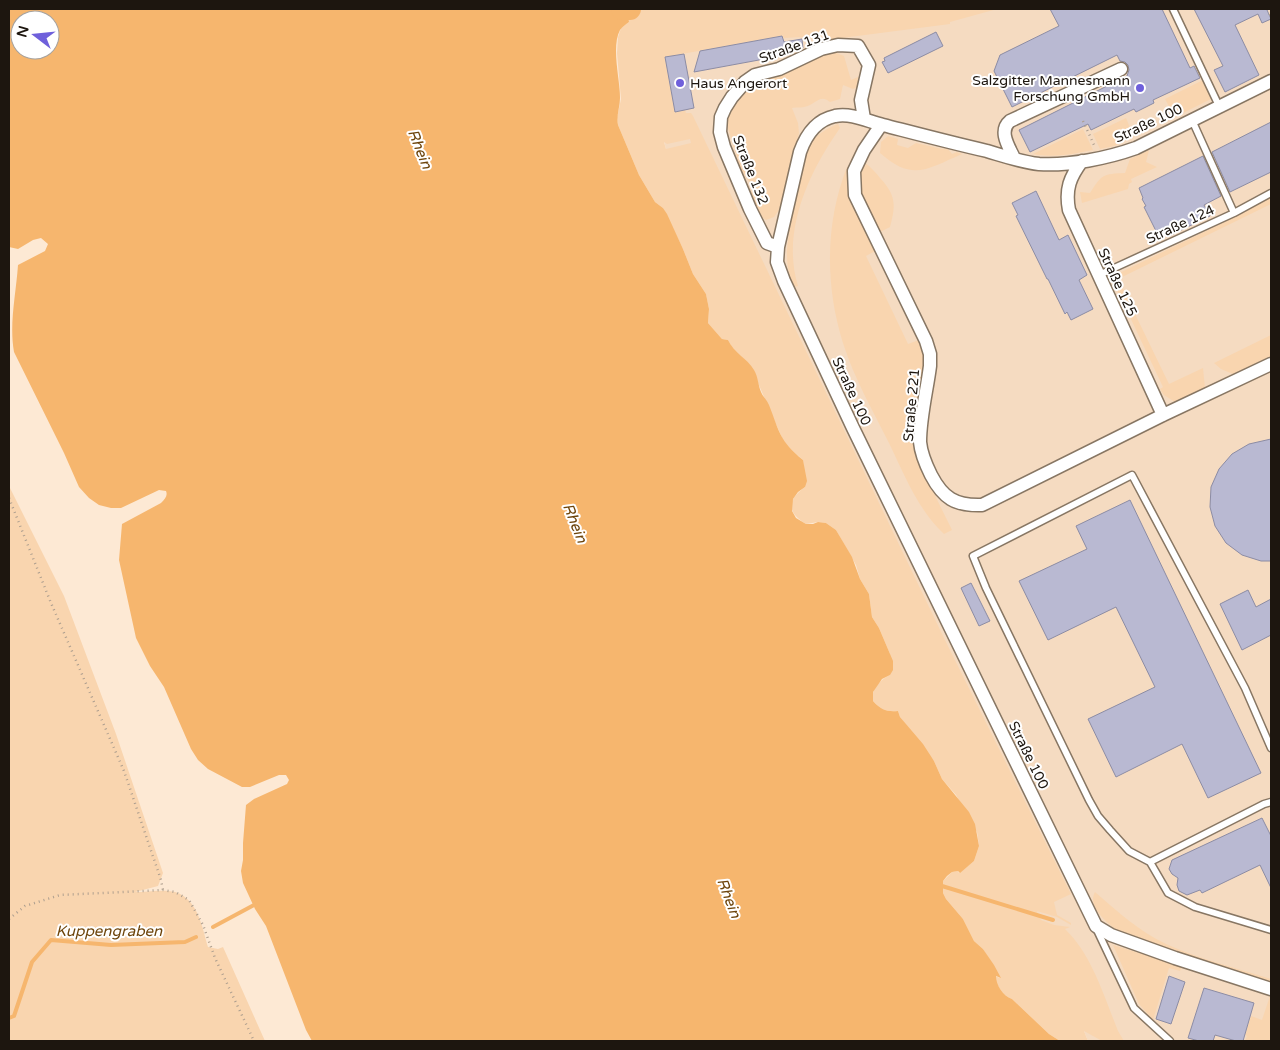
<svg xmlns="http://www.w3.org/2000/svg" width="1280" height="1050" font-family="'Varela Round',sans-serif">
<rect width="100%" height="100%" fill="#fde9d4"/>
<path fill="#f5dbc1" d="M909,9H1271V1041H1088L1025,881L666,149L664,141L662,32Z"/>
<path fill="#f9d5af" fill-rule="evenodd" d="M627,9H997L950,22V24L834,39H824V36L783,38L782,36L665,57L675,112L685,110L686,113H691L693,116L943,636L1071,894L1054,902L1057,915L1071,923V925L1057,917L1037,911L1041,920L1054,925L1070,927L1065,929C1092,955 1104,996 1118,1031L1124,1041H1102L1084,1031L1088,1041H1060L1049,1034L1012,999C1003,996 996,985 995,976L1000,978L983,949L974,941L963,919L946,899L943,893V881L952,872L958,871L959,873L974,861L979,846L977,832L956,795L942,779L934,761L900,717L898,711C887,712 881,710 873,701C870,689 880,680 890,675V654L879,628L872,617L869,594L860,579L856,565L836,530L826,523L818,522L806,524C787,512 786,501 805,487L803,460L787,446L783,440L750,365L731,346L728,340L722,339L708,323L709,309L706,294L693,274L683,249L663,208L655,202L639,175L618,125L617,118L621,99L617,53L618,37L621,28L629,22ZM690,139L691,143L666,149L664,142L667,144Z
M822,52H834L844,56L851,80L858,77L859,81L858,87L853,89L843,85L840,99L830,102C819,93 815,106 804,107C800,108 797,107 792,108L798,123L799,133L781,207L774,217L766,220L759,215L749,197L754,186L746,178L740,167L727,125L729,114L743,95L754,85Z
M1203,80L1211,99L1175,117L1165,99Z
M1126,118L1134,137L1114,146L1100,149L1093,134Z
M838,124L840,128C809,172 781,231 798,286L794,287C789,277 787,266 787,254C787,235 803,155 812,141C819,133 828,128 838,124Z
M1083,129L1093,150C1073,154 1052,158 1033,154Z
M888,136L898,139L897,145L908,148L916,143L942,149C948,148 949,150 952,154L957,152L962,154C927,169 913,182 880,153L881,142Z
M1149,150L1146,162L1157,167L1131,179L1132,182L1129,184L1128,189L1082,203L1080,192L1090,193C1102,174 1103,174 1125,173L1130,159Z
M865,163C871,167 876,173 880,178C896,195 896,205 890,227L878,233L858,189L861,165Z
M847,167L849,168C842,195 864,226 875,251L866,256L908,344L919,340L924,350L925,358L917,459L952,530L944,534C918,510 904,474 889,443C873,411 854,378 843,343C825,286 825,223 847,167Z
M1271,197V204L1118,279L1169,384L1203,368L1205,388L1175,402L1164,395L1160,389L1163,387L1111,277L1241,214V212Z
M1271,335V356L1233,374L1221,369L1214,363Z
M9,486L64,596L116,734L163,873L158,886L135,892C147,892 162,889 175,892C198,899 202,927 208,947L218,949L223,947L265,1041H9Z
M1095,892C1117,911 1140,932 1166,944C1199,959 1236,968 1271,979V983L1129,938C1116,931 1085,909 1095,892Z
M1113,945L1182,966L1180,971L1169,968L1153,1020L1139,1004Z
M1270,996L1271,997V1041H1245L1247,1036L1245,1035L1251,1016L1262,1020Z"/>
<path fill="#f6b66e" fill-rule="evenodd" d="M9,9H627L629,22C626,24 622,27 620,30C611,47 620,79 620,98C620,107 616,116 618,125L639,175L655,202L663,208L667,214L683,249L693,274L706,294L709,309L708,323L722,339L728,340C734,353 747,358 754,370C758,376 758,385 761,392C763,397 767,400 769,405C780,433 779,440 803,460L807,481L805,487L798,492L793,499L792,511L796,518L806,524H813L818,522L826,523L836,530L852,557L860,579L869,594L872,617L879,628L893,661V670L890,675L882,679L873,692V701C881,710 887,712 898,711L900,717L923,744L934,761L942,779L969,812L975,824L979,846L974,861L960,873L958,871L952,872L947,876L943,881V893L946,899L963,919L974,941L983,949L994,965L1001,978L996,976C996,985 1003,996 1012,999L1049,1034L1060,1041H312L306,1030L266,926L255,909L243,883L241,871L243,860V843L246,805L254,799L287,784L289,780L286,775H279L250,787H242L208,769L198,760L191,749L164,687L150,666L136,638L119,560L122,524L161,503C165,499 168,496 166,491L159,490L121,508H111L99,505L89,498L79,487L64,453L14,352C9,324 16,294 18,265L45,251L48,244L41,238L33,240L18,249L9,247ZM20,20H50V50H20Z"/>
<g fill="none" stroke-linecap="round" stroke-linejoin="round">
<path stroke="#f6b66e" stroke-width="4" d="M942,886L1053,920
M213,927L254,905
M9,1018L14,1016L32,962L51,940L111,945L185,942L196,937"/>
<path stroke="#f6b66e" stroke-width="22" d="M622,9H630"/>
</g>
<path fill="#b9b9d2" stroke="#8c8ca4" d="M1050,9H1162L1190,68L1194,66L1200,78L1153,100L1154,103L1136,112L1134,109L1091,130L1088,124L1030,152L1019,130L1127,76L1129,70L1128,65L1125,62L1120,61L1117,55L1012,107L994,71L1000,55L1059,26Z
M1194,9H1269L1267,10L1271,19L1262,23L1258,14L1235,25L1259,75L1225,92L1214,70L1223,66Z
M936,32L943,46L888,73L882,62L885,61L884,58Z
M782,36L784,42L802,39L803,48L786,55L694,72L700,51Z
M684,54L694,108L675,112L665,57Z
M1271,122V172L1230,192L1212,152Z
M1203,156L1221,196L1204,205L1210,216L1171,235L1167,228L1157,233L1144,207L1146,206L1142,199L1143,198L1139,188Z
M1036,191L1059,240L1068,235L1087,275L1079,280L1093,309L1071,320L1067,312L1065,314L1048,279H1047L1016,216L1018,215L1012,203Z
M1271,439V561H1261L1242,555L1226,543L1215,526L1210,507L1211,487L1219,469L1232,454L1249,444Z
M1130,500L1261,773L1208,798L1182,744L1116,777L1088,719L1155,687L1116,607L1048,640L1019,581L1087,549L1076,526Z
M971,583L990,621L979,626L961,588Z
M1248,590L1256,607L1271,599V635L1242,650L1220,604Z
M1262,818L1271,836V888L1260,865L1202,893L1200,890L1187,895L1179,891L1177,885L1178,878L1172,874L1169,869L1172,860Z
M1169,976L1185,982L1171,1024L1156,1019Z
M1204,988L1254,1003L1243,1041H1236L1215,1035L1213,1041H1199L1188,1038Z"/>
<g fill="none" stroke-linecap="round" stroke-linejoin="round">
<defs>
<path id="lane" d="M1173,9L1219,106
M1192,120L1234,213
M1099,275L1234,213L1271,193
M1271,748L1245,688L1132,475L973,556L986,588L1089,800L1098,816L1110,830L1129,851L1150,862L1168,893L1195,907L1271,930
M1150,862L1264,804L1271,802
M1097,930L1134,1008L1170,1041"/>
<path id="street" d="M1271,81L1136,148C1108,158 1069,166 1039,164C1021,162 1004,156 987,151C952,143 918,134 883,125C867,121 852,113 835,116C816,120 806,135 800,152L778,247L777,262L784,281L853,428L1096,926L1111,935L1175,958L1271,989
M881,125L864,150L854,171L855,195L926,341L930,354V366C927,390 920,417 920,442C921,453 926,465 931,475C943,498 955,506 982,505L1163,415L1271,364
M1014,158C1009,147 998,131 1010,121L1121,69
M1082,161C1070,177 1065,189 1069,210L1163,415
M778,247L767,243L750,209L724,147L720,132L721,117L725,108L732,97L745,82L755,75L779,69L821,49L838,45L858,46L869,65L861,100L864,119"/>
</defs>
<use href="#lane" stroke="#877663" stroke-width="9"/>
<use href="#street" stroke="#877663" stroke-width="15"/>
<path stroke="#ae9f8f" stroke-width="2.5" stroke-dasharray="1 4" stroke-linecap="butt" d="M1269,15L1271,13
M1083,121L1095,147
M9,498L51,603L124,771L161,880L163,890
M9,919L25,906L60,895L163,890L175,892L189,900L203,925L215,958L254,1041"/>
<use href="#lane" stroke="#fff" stroke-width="6"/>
<use href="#street" stroke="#fff" stroke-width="12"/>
</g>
<g fill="#6f60db" stroke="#fff" stroke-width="2">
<circle cx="680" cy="83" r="5"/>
<circle cx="1140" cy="88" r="5"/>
</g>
<g text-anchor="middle" stroke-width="4" stroke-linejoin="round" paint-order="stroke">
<g font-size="14" fill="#1d160f" stroke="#fff">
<text transform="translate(794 46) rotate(-20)" y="5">Straße 131</text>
<text transform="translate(1148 123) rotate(-25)" y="5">Straße 100</text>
<text transform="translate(751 170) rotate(68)" y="5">Straße 132</text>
<text transform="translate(1180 224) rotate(-25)" y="5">Straße 124</text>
<text transform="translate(1118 282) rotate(65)" y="5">Straße 125</text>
<text transform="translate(852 391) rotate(65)" y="5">Straße 100</text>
<text transform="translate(911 405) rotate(-85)" y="5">Straße 221</text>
<text transform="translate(1029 755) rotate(64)" y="5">Straße 100</text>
</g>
<g font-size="14" fill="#1d160f" stroke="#fff" text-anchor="end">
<text x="1130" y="85">Salzgitter Mannesmann<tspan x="1130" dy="16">Forschung GmbH</tspan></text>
<text x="690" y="88" text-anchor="start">Haus Angerort</text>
</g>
<g font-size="15" font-style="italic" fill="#6d440a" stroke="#fff">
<text transform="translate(420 149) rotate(68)" y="5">Rhein</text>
<text transform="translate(575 523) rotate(68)" y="5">Rhein</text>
<text transform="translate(729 898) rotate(69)" y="5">Rhein</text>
<text x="109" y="936">Kuppengraben</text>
</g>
</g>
<rect width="1280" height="1050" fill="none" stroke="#1d160f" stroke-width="20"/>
<g transform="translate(35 35) rotate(286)"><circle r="24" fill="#ffffff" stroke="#a5a29f"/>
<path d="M0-4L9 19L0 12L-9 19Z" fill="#6f60db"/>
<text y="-8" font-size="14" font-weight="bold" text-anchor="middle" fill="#1d160f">N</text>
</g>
</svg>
